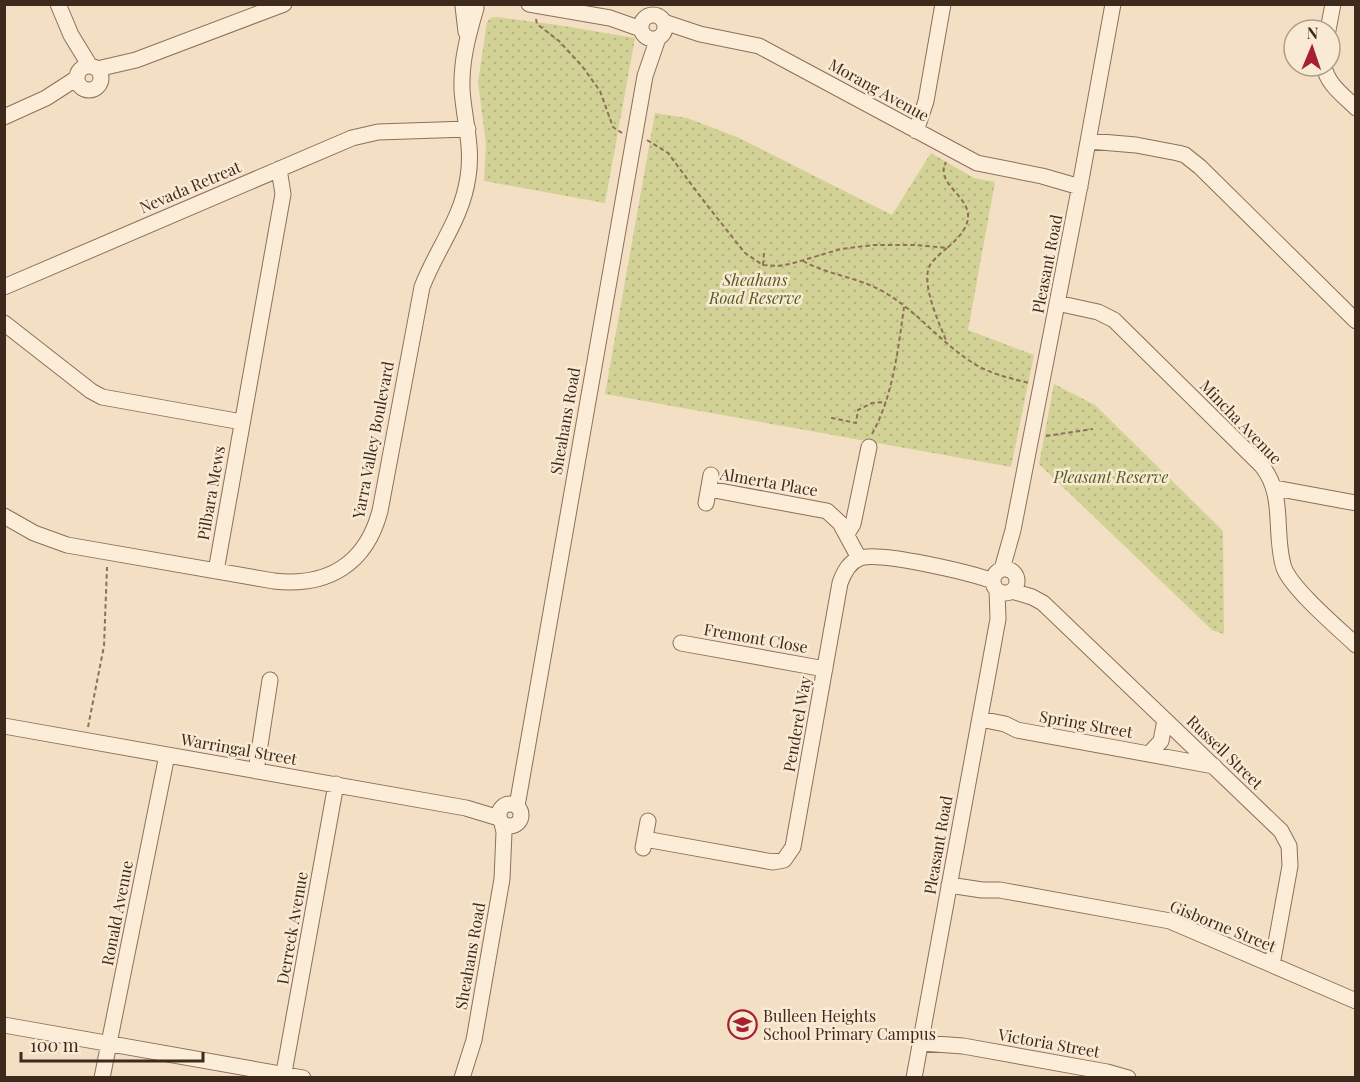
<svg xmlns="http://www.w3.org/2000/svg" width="1360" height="1082" font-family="'Playfair Display',serif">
<defs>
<pattern id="park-dots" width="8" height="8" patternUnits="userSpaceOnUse" patternTransform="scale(1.5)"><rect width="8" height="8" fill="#d2d296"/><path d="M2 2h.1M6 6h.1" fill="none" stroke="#b5b481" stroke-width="1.8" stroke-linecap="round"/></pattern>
</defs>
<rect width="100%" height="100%" fill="#f3dfc4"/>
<path fill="url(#park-dots)" d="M496,17L558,25L635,38L605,203L484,181L486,144L478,82L487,22L491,18Z
M655,113L687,118L737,137L892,215L931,153L974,178L995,182L968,330L1034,355L1011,467L605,394Z
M1054,384L1095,405L1223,531L1224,634L1212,630L1039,464Z"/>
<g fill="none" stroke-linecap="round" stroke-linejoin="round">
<defs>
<path id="minor" d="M58,4L71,35L90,66
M529,4L610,18L641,29
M463,6L466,32
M641 27a12 12 0 1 1 24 0a12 12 0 1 1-24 0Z
M664,22L700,34L759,46L977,163L1042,176L1080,187
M1328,30L1333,4
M77 78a12 12 0 1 1 24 0a12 12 0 1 1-24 0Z
M1324,66C1327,84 1343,95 1356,108
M97,69L136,60L284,4
M4,117L46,98L77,78
M916,131L926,101L943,4
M1089,141L1136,145L1178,153L1185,155L1200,167L1356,321
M4,287L352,138L378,132L468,129
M1057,303L1098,312L1114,320L1262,466C1286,496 1273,534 1284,568C1292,589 1338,628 1356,645
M4,323L91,391L102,397L242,422
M1275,488L1356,503
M709,489L827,511L840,523L859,558
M706,503L711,475
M4,516L34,533L67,545L274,581C328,587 366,564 380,511L422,287C437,248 462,219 468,177C473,147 464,119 462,90C461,61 468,35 476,8
M847,534L853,524L869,447
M1002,569L1013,530L1081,180L1113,4
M993 581a12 12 0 1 1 24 0a12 12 0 1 1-24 0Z
M216,571L283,194L279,169
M1012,591L1032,597L1043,603L1281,831L1289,846L1290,866L1272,965
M681,643L825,669
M980,719L1005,724L1017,730L1214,766
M4,726L466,808L499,818
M1149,754L1161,741L1165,720
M256,771L270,680
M499 815a11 11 0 1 1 22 0a11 11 0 1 1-22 0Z
M517,806L645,76L658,38
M645,839L773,862L784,860L793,847L840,583C844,572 849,562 860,558C880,551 971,573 993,581
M643,848L648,821
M949,885L982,890H1000L1170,921L1356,1001
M4,1025L303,1078
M921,1043L963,1046L1107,1072L1128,1078
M102,1078L167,755
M283,1078L336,784
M462,1078L474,1040L502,879L504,832L502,823
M914,1078L998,619L997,590"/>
</defs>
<use href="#minor" stroke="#8f6f58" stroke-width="17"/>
<path stroke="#8f6f58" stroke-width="2" stroke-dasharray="4.5 3" stroke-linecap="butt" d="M536,19L537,24L559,41L582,66L600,91L613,127L622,133
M647,140L668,153L706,204L745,253L763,265L778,266L790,264L841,249L873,245H916L947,248C1002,202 930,192 946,162
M947,248C941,253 934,259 930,265C920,284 940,324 947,343
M803,261C828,275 858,277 884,292C917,311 941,343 973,363C990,374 1010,378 1029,383
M763,265L764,253
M832,417V418L856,423L858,410L872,403L886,402
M872,434C893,396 898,350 904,307
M1046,436L1093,429
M88,727L104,646L107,567"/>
<use href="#minor" stroke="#fcedd8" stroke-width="15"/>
</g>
<defs>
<symbol id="school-ring" viewBox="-11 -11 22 22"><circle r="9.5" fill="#f9ead4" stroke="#a52132" stroke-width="1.5"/><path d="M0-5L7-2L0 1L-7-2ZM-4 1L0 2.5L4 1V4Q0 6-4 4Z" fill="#a52132"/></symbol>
</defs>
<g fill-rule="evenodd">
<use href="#school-ring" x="726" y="1008" width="33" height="33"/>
</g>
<g text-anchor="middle" stroke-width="5" stroke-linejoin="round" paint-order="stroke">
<g font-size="16" fill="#3e291d" stroke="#f9ead4">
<text transform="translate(879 90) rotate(29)" y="6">Morang Avenue</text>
<text transform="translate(190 187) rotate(-23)" y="6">Nevada Retreat</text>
<text transform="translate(1047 264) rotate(-79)" y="6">Pleasant Road</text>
<text transform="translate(565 421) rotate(-80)" y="6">Sheahans Road</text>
<text transform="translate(1241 422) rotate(46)" y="6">Mincha Avenue</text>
<text transform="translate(373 440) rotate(-79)" y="6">Yarra Valley Boulevard</text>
<text transform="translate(769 482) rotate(10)" y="6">Almerta Place</text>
<text transform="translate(211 493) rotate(-80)" y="6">Pilbara Mews</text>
<text transform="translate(756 638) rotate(10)" y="6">Fremont Close</text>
<text transform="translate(797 724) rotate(-80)" y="6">Penderel Way</text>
<text transform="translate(1086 724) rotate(10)" y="6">Spring Street</text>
<text transform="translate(239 749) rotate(10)" y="6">Warringal Street</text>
<text transform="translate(1225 752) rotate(44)" y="6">Russell Street</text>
<text transform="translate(938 845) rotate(-80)" y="6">Pleasant Road</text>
<text transform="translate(117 913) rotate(-79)" y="6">Ronald Avenue</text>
<text transform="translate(1223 926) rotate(22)" y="6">Gisborne Street</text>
<text transform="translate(292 928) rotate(-80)" y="6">Derreck Avenue</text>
<text transform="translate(470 956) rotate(-80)" y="6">Sheahans Road</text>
<text transform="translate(1049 1043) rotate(10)" y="6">Victoria Street</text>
</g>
<g font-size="16" font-style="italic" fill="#555c22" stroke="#f9ead4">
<text x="755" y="286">Sheahans<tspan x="755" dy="18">Road Reserve</tspan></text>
<text x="1111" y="483">Pleasant Reserve</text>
</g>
<g font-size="16" fill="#3e291d" stroke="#f9ead4" text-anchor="start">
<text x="763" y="1022">Bulleen Heights<tspan x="763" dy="18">School Primary Campus</tspan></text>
</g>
</g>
<rect width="1360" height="1082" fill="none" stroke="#3e291d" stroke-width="12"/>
<g transform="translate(1312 48) rotate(2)"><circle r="28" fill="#f9ead4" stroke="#ae9d8b" stroke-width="1.5"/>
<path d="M0-4.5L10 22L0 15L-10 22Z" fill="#a52132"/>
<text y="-9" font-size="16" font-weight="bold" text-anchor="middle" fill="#3e291d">N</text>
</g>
<path d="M21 1052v9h182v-9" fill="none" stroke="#3e291d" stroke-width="3"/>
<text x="30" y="1052" font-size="18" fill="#3e291d" stroke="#f9ead4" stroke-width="4.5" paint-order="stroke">100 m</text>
</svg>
